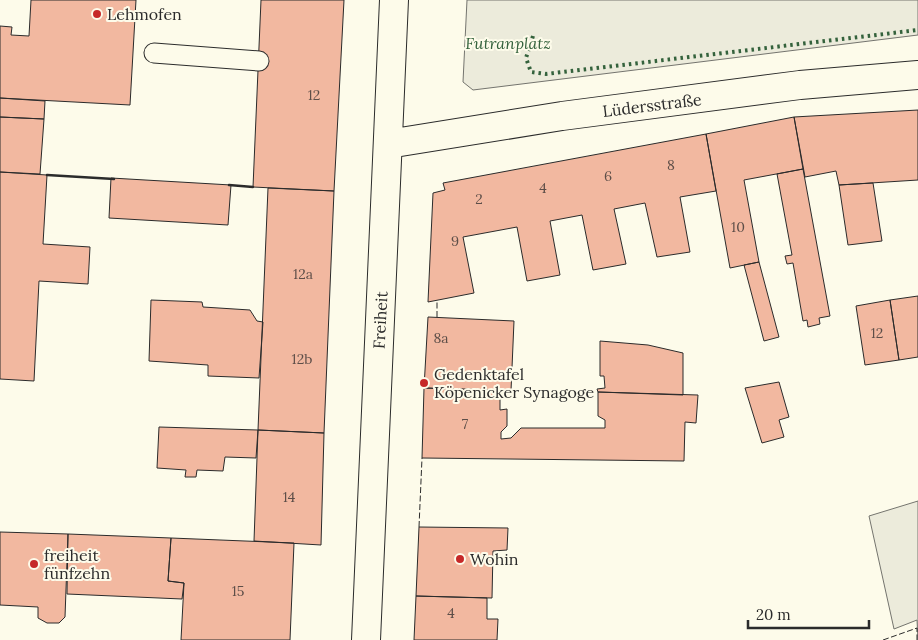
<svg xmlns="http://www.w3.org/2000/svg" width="918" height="640" font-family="Lora,serif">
<rect width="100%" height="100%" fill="#fdfbea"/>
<path fill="#ecebdb" stroke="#74746e" d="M467,0H918V35L473,90L463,82Z
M918,501V640L917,620L894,629L869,516Z"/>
<path fill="#f2b8a0" stroke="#2b2b2b" d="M31,0H136L130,105L0,98V26L12,27L11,35L29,36Z
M261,0H344L334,191L253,187Z
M0,98L45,101L44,119L0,117Z
M918,110V180L839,185L836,171L805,177L794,117Z
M0,117L44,119L40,174L0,172Z
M794,117L803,169L744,180L759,262L730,268L706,134Z
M706,134L716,191L680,197L690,252L657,257L645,203L614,209L626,264L593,270L582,215L550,221L560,275L527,281L517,227L463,237L474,293L428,302L433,193L445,190L443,183Z
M803,169L830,316L819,318L820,324L808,327L807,320L803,321L793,263L787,264L785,256L792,255L777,174Z
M0,172L47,175L43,244L90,247L88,284L39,281L34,381L0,379Z
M111,178L231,185L228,225L109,218Z
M873,183L882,241L848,245L839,185Z
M268,188L334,191L324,433L258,430Z
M759,262L779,337L764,341L744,265Z
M918,296V357L899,360L890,300Z
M151,300L202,302L203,307L250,310L257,321L263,322L259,378L208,376V365L149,361Z
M890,300L899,360L865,365L856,306Z
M428,317L514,321L511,391L424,388Z
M600,341L648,345L683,353V395L598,392L597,389L605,388L604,376H600Z
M779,382L789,417L779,420L784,437L762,443L745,388Z
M424,388L500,390V410L507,409V426L501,432V439L511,438L521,428H605V420L598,416V392L698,395L696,423L685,422L684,461L422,458Z
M159,427L258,430L256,458L225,457L223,471L197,470L196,477H185L186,470L157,468Z
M258,430L324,433L321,545L254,541Z
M419,527L508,528L507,550L493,551L492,598L416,596Z
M0,532L68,534L65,617L59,623H47L38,618V607L0,605Z
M68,534L171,538L168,581L184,583L182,599L67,594Z
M171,538L294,543L290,640H181L184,583L168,581Z
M416,596L487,598V619H498L497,640H414Z"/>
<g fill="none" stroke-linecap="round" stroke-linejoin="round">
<defs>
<path id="service" d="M154,53L259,61"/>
<path id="minor" d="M388,144L562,116L800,85L918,75
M366,640L394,0"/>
</defs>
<use href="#service" stroke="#2b2b2b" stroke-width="21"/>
<use href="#minor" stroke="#2b2b2b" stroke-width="30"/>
<use href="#service" stroke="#fdfbea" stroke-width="19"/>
<use href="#minor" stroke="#fdfbea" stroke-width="28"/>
<path stroke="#34623c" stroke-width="4" stroke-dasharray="2.5 4" stroke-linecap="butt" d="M533,36L526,58L531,72L546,74L918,30"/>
<path stroke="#2b2b2b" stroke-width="1" stroke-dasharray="6 2.5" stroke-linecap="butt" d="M437,317V300
M419,527L422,458
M883,640L917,628V640"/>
<path stroke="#2b2b2b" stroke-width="2.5" d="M47,175L114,179
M229,185L253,187"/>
</g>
<g fill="#c62828" stroke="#fdfbea" stroke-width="2">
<circle cx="97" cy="14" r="5"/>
<circle cx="424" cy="383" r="5"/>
<circle cx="460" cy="559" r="5"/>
<circle cx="34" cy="564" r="5"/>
</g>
<g text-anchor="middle" stroke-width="4" stroke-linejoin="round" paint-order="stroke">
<g font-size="14" fill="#5d4e48">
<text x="314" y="100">12</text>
<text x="671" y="170">8</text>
<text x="608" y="181">6</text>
<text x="543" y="193">4</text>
<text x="479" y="204">2</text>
<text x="738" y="232">10</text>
<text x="455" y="246">9</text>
<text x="303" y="279">12a</text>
<text x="877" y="338">12</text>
<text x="441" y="343">8a</text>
<text x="302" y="364">12b</text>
<text x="465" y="429">7</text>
<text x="289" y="502">14</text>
<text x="238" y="596">15</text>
<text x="451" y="618">4</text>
</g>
<g font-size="16" fill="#2b2b2b" stroke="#fdfbea" text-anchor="start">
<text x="107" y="20">Lehmofen</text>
<text x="434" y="380">Gedenktafel<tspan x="434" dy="18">Köpenicker Synagoge</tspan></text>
<text x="44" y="561">freiheit<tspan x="44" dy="18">fünfzehn</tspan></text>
<text x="470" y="565">Wohin</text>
</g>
<g font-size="16" font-style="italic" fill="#34623c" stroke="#fdfbea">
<text x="508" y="49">Futranplatz</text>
</g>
<g font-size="16" fill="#2b2b2b" stroke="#fdfbea">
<text transform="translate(652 105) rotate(-7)" y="6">Lüdersstraße</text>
<text transform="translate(380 320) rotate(-87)" y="6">Freiheit</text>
</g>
</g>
<path d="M748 620v8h121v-8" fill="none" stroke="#2b2b2b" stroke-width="2.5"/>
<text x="756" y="620" font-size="15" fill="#2b2b2b" stroke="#fdfbea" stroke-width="4" paint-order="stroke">20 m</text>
</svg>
